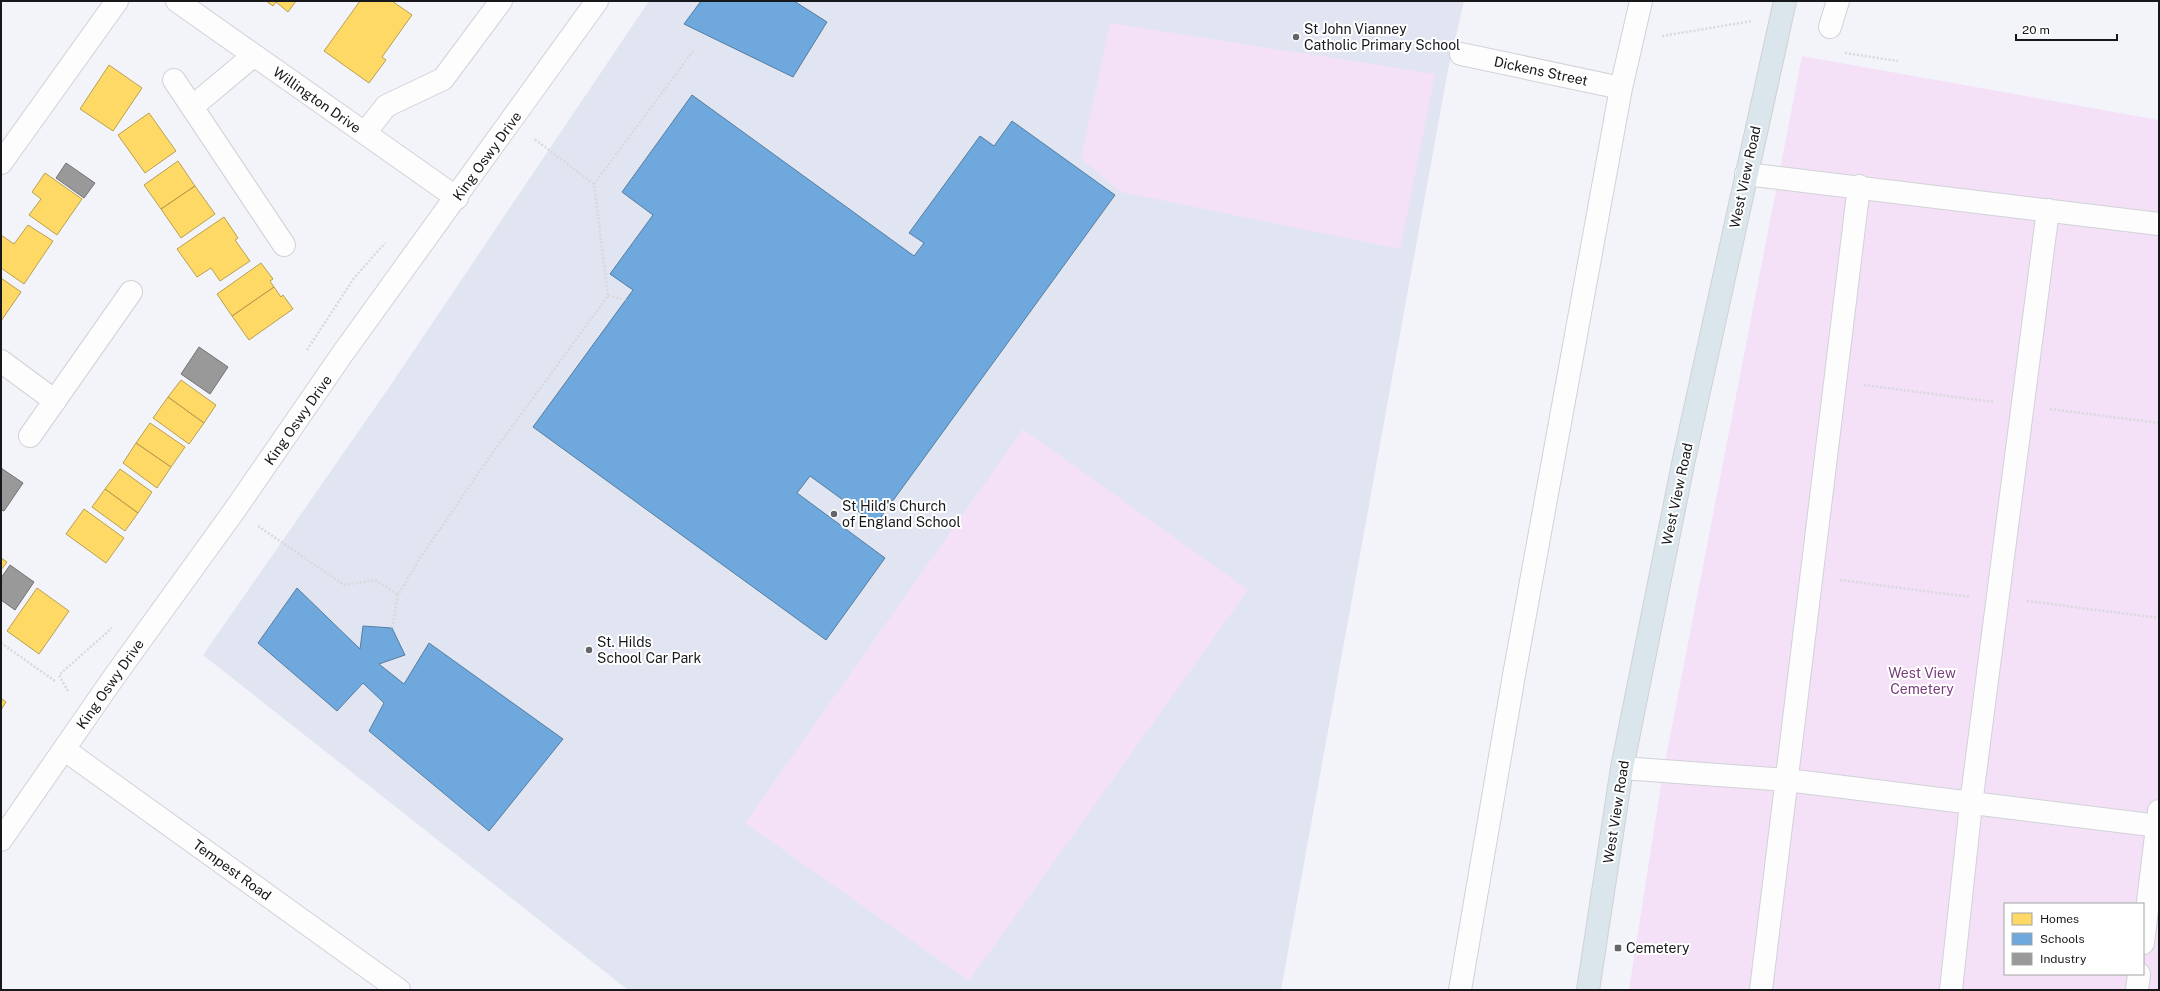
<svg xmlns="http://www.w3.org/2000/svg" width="2160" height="991" font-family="'Public Sans',sans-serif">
<rect width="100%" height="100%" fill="#f2f4fa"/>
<path fill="#e1e5f1" d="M649,1H1464L1448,70L1281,990H628L203,655L390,386Z"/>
<path fill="#f4e1f8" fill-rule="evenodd" d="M1110,23L1435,74L1400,249L1121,192L1081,159Z
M1802,56L2159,120V990H1629L1663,772ZM2005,904H2143V974H2005Z
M1023,429L1248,590L969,981L745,823Z"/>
<path fill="#ffd966" stroke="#b99f50" d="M266,1H296L288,12L276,2L273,6Z
M360,1H392L412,15L382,57L386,60L369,83L324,51Z
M109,65L142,88L113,131L80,109Z
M149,113L176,151L145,173L118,135Z
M178,161L195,186L161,209L144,185Z
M45,173L82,199L57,235L29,215L41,199L32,192Z
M195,186L215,214L181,238L161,209Z
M224,217L238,238L235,240L250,261L220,281L211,268L197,277L177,249Z
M28,225L53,241L24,284L1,268V235L14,244Z
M261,263L273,279L270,281L274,287L232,316L217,294Z
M1,278L21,292L1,321Z
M274,287L281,297L283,295L293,309L249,340L232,316Z
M181,380L216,405L204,423L168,397Z
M168,397L204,423L189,444L153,418Z
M150,423L185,447L171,467L136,443Z
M136,443L171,467L157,488L123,463Z
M120,469L152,492L138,513L105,489Z
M105,489L138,513L125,531L92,507Z
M84,509L124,538L106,563L66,534Z
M1,558L7,562L1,570Z
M37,588L69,611L39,654L7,631Z
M1,698L6,702L1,710Z"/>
<path fill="#6fa8dc" stroke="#547da2" d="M701,1H794L827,22L793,77L684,24Z
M692,95L914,256L924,243L909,233L980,136L994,146L1012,121L1115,195L876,524L810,476L797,493L885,558L826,640L533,427L633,290L610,274L653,215L622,192Z
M297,588L360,649L363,626L392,628L405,655L379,664L404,684L429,643L563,739L489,831L369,731L384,703L363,683L337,711L258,643Z"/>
<path fill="#999" stroke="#727273" d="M66,163L95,183L84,198L56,178Z
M199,347L228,367L210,394L181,374Z
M1,468L23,483L4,511L1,510Z
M10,565L34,582L15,610L1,600V578Z"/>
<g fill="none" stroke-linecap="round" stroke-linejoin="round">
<defs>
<path id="minor" d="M177,1L457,198
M1830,27L1838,1
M1461,54L1621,88
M174,80L284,245
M192,107L253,56
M365,133L386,106L443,79L501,1
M1,163L117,1
M1746,174L2159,224
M1,361L55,401
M30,436L131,292
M65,750L399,990
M1622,768L1787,780L2159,826
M1,840L114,677L234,511L343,353L597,1
M2143,943L2159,811
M1460,990L1514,675L1621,88L1641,1
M1761,990L1859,186
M1951,990L1971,804L2048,210
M2137,990L2139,974"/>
<path id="major" d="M1588,990L1622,768L1684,459L1785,1"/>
</defs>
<use href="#minor" stroke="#d0d2d6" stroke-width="24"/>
<use href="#major" stroke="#d0d1d4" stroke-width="24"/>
<path stroke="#d8d9db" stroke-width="2.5" stroke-dasharray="2 2" stroke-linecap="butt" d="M1662,36L1752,21
M1845,53L1898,61
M594,184L693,51
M608,296L626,300
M307,350L354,278L385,243
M1864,385L1994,402
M2050,409L2159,423
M258,526L344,585L375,580L398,595
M1840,580L1970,597
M2027,601L2159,618
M392,628L398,595L420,558L489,458L608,296L594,184L533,138
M1,643L55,681
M68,691L59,675L112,628"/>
<use href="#minor" stroke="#fdfdfe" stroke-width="22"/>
<use href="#major" stroke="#dae6eb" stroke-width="22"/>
</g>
<g fill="#636569" stroke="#fff" stroke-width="1.5">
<circle cx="1296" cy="37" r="4"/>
<circle cx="834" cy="514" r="4"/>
<circle cx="589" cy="650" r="4"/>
<rect x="1614" y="944" width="8" height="8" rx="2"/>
</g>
<g text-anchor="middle" stroke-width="4" stroke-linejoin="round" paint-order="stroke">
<g font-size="14" fill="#16181b" stroke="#fff" text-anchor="start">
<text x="1304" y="34">St John Vianney<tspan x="1304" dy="16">Catholic Primary School</tspan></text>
<text x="842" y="511">St Hild's Church<tspan x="842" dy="16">of England School</tspan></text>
<text x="597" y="647">St. Hilds<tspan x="597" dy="16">School Car Park</tspan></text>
<text x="1626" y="953">Cemetery</text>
</g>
<g font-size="14" fill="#16181b" stroke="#fff">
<text transform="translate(1541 71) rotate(12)" y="5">Dickens Street</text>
<text transform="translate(317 100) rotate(35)" y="5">Willington Drive</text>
<text transform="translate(487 156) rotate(-54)" y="5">King Oswy Drive</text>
<text transform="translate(1745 177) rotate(-78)" y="5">West View Road</text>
<text transform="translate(298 420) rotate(-55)" y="5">King Oswy Drive</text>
<text transform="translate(1677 494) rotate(-78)" y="5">West View Road</text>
<text transform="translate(110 684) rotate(-55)" y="5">King Oswy Drive</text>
<text transform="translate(1616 812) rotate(-81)" y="5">West View Road</text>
<text transform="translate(232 870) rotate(36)" y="5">Tempest Road</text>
</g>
<g font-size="14" fill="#7a3c7c" stroke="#fff">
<text x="1922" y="678">West View<tspan x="1922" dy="16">Cemetery</tspan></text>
</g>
</g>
<rect width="2160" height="991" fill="none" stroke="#16181b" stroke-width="4"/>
<rect x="2004" y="903" width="140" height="72" fill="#ffffff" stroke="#a2a3a4"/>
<rect x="2012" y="913" width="20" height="12" fill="#ffd966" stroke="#a2a3a4"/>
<text x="2040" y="923" font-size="12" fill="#16181b">Homes</text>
<rect x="2012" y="933" width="20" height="12" fill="#6fa8dc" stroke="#a2a3a4"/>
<text x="2040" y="943" font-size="12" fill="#16181b">Schools</text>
<rect x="2012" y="953" width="20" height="12" fill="#999999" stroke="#a2a3a4"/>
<text x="2040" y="963" font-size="12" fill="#16181b">Industry</text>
<path d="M2016 34v6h101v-6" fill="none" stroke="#16181b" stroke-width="2"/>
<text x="2022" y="34" font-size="12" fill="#16181b" stroke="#ffffff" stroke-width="3" paint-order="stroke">20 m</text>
</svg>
